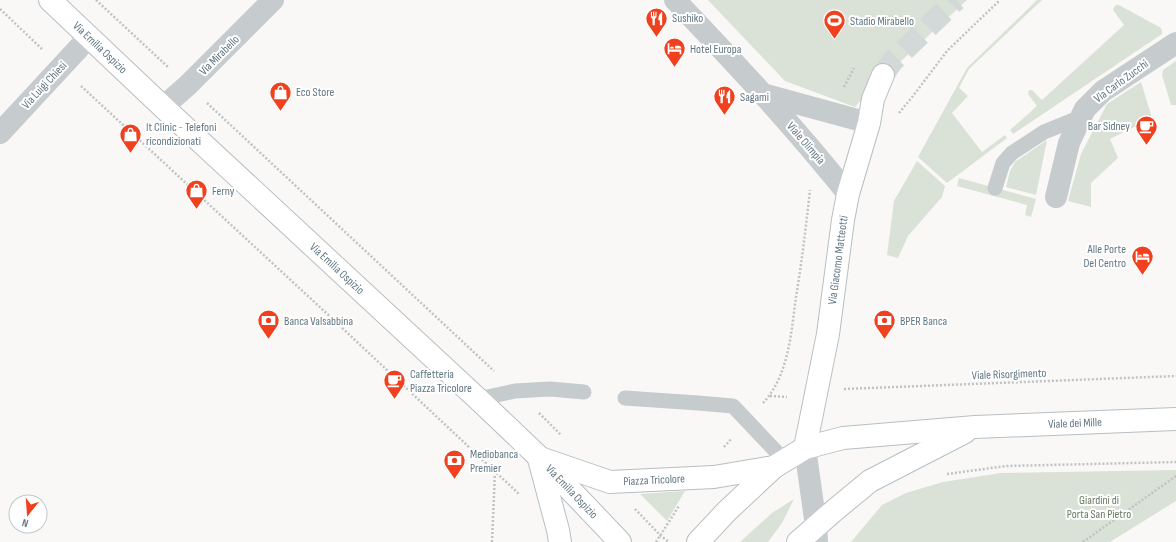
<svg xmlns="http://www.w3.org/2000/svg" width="1176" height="542" font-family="'Sofia Sans Condensed',sans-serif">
<rect width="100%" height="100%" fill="#f9f8f6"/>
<path fill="#dae1d6" d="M708,0H967L872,88L855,107L785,81Z
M1037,0H1042L969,69L959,88L968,96L952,113L982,152L1005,135L1007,138L947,183L918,157L967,68Z
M1116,5H1119L1161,28L1162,31V34L1013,134L1010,130L1037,106L1028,94L1029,90H1032L1042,100L1124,25L1113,10L1114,7Z
M1176,61V105H1171L1162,75L1163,70Z
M1141,82L1152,118L1110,139L1118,158L1091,183V207L1068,201L1081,154L1107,104Z
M1047,140L1036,195L1006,187L1010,171L1015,162Z
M917,161L945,186L942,197L908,236L898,258L887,255L894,201Z
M959,178L1036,199L1031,217L1025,215L1027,205L957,186Z
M1176,470V501L1110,542H851L882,505L906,493L943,482L1001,473Z
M685,491L667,521L640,494Z
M794,499L782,523L768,542H740L772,513Z"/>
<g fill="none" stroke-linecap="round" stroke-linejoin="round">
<path stroke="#d3d8d9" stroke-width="22" stroke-dasharray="22 11" stroke-linecap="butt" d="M883,75L892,62L956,0"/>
<defs>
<g id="secondary">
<path id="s1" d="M50,0L163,107L478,399L539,457L620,542"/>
<path id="s2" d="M805,448L828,334L843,220L848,194L869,123L873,99L883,75"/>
<path d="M539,459L558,530L560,542"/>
<path id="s3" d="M543,459L610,482L714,477L774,467"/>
<path id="s4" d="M698,542L727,511L774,467L805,448L843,438L975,427L1176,419"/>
<path d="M798,542L836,509L870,481L965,432"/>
</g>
</defs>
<use href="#secondary" stroke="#b8bec2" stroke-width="24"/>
<path stroke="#bfc3c4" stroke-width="2.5" stroke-dasharray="2 2" stroke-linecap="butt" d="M96,0L168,67
M0,9L42,49
M81,86L323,310L519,494
M844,87L854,68
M207,103L494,371
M899,113L913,96L947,51L1000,0
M844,389L1176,376
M770,396L787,397
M763,403C789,375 791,333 796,297C802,261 806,226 810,190
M539,413L561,435
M724,447L732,438
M947,474L1006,466L1176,462
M635,509L661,536L669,542
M492,542L495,471
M656,542L679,506
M1083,542L1176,476"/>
<path stroke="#c6cbce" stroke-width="15" d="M995,188L1003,163L1012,153L1044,132L1081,117
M625,398L698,403L733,406L785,461
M478,399L515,391L550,389L584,392"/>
<path stroke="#c6cbce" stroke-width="22" d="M675,0C735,63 794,126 848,194
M763,94L869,123
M163,107L188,85L273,0
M0,133L89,37
M1056,197L1069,143L1081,117L1085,109L1103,91L1176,43
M805,448L816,526L817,542"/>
<use href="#secondary" stroke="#fff" stroke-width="22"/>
</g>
<defs>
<symbol id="restaurant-pin" viewBox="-11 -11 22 30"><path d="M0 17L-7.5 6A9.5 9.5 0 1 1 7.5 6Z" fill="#f1401d" stroke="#fff"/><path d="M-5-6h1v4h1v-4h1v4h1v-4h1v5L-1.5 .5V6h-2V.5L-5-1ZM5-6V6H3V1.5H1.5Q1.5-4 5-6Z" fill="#fff"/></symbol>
<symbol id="stadium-pin" viewBox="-11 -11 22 30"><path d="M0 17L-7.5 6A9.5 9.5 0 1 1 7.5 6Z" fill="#f1401d" stroke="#fff"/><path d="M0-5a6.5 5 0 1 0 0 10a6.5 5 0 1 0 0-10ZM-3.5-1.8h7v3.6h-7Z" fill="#fff"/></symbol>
<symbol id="hotel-pin" viewBox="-11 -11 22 30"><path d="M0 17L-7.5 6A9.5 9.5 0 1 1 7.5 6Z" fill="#f1401d" stroke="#fff"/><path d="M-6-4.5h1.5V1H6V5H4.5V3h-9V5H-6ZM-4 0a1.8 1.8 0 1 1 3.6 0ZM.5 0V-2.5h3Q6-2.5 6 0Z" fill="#fff"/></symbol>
<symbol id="shop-pin" viewBox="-11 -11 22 30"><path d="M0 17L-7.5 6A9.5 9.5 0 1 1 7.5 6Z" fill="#f1401d" stroke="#fff"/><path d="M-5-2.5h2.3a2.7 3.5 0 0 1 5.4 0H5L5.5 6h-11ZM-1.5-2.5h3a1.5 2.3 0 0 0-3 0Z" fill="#fff"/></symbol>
<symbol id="cafe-pin" viewBox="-11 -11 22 30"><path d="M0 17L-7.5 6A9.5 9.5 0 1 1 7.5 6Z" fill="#f1401d" stroke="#fff"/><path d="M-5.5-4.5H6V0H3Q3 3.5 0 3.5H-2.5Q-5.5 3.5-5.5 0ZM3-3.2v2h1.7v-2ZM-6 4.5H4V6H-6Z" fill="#fff"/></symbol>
<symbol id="bank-pin" viewBox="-11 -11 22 30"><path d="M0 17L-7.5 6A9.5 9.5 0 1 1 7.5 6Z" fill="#f1401d" stroke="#fff"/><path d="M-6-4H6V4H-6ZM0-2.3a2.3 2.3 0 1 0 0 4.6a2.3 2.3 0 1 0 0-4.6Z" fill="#fff"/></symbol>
</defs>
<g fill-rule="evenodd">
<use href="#restaurant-pin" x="644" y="6" width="25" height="34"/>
<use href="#stadium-pin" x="822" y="8" width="25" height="34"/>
<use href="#hotel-pin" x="662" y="36" width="25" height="34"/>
<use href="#shop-pin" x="268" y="80" width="25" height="34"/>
<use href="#restaurant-pin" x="712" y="84" width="25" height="34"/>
<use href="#cafe-pin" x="1134" y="114" width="25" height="34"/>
<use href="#shop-pin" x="118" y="122" width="25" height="34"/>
<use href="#shop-pin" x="184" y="178" width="25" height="34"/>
<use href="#hotel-pin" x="1130" y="244" width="25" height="34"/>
<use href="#bank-pin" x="256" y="308" width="25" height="34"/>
<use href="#bank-pin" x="872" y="308" width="25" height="34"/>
<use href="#cafe-pin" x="382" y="368" width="25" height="34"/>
<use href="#bank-pin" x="442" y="448" width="25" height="34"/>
</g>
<g text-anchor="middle" stroke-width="4" stroke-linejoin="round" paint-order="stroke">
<g font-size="12" fill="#617783" stroke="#fff" text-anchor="start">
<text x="672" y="22">Sushiko</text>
<text x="850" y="25">Stadio Mirabello</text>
<text x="690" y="53">Hotel Europa</text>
<text x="296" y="96">Eco Store</text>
<text x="740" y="101">Sagami</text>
<text x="1130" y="130" text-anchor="end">Bar Sidney</text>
<text x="146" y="131">It Clinic - Telefoni<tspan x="146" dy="14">ricondizionati</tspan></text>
<text x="212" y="195">Ferny</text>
<text x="1126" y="253" text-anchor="end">Alle Porte<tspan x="1126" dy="14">Del Centro</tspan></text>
<text x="284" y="325">Banca Valsabbina</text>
<text x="900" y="325">BPER Banca</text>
<text x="410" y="378">Caffetteria<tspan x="410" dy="14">Piazza Tricolore</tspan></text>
<text x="470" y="458">Mediobanca<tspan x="470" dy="14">Premier</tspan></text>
</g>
<g font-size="12" fill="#617783" stroke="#fff">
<text dy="4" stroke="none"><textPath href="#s1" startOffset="69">Via Emilia Ospizio</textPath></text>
<text transform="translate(219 55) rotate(-45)" y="4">Via Mirabello</text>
<text transform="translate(1121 81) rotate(-36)" y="4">Via Carlo Zucchi</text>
<text transform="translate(44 85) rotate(-47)" y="4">Via Luigi Chiesi</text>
<text transform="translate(806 143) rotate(49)" y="4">Viale Olimpia</text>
<text dy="4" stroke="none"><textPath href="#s2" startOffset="191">Via Giacomo Matteotti</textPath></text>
<text dy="4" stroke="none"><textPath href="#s1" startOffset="393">Via Emilia Ospizio</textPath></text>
<text transform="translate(1009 374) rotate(-2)" y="4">Viale Risorgimento</text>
<text dy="4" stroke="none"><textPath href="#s4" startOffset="415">Viale dei Mille</textPath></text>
<text dy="4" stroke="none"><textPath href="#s3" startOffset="115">Piazza Tricolore</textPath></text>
<text dy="4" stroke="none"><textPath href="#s1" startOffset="717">Via Emilia Ospizio</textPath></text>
</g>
<g font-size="12" fill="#677a60" stroke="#fff">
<text x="1099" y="504">Giardini di<tspan x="1099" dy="14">Porta San Pietro</tspan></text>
</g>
</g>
<g transform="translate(28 514) rotate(197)"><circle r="19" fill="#ffffff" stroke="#c0c9cd"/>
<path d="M0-3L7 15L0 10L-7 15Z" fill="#f1401d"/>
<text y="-6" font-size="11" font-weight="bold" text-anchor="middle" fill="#617783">N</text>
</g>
</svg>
